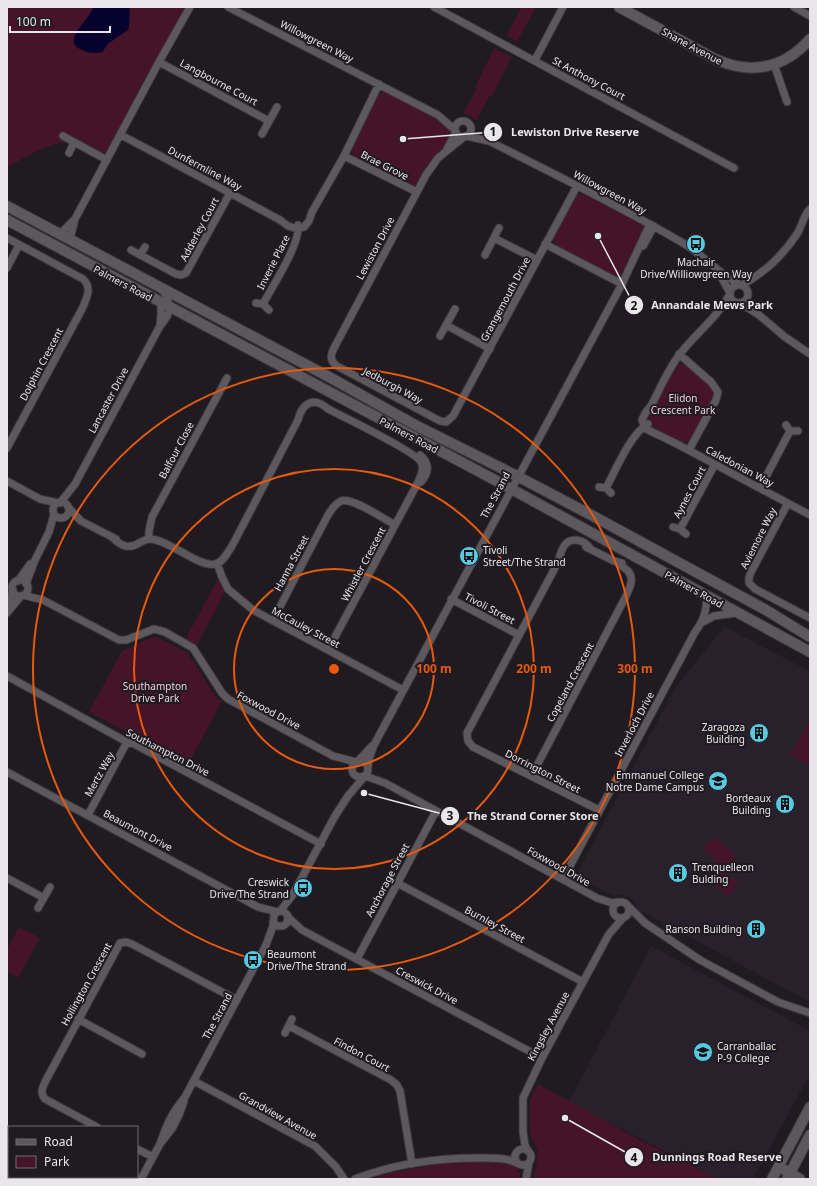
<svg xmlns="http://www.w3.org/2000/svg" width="817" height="1186" font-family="'Noto Sans',sans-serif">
<rect width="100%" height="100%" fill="#1f1b20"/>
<path fill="#28212b" d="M724,627L810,671V1002L639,910L631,899L625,895L613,896L578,878L576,875L675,688Z
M651,946L810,1031V1074L753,1179H719L569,1102Z"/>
<path fill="#451527" d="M7,7H185L108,151L104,153L66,141L65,142C44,145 25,158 7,167Z
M522,7H536L517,42L506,36Z
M494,48L512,57L492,96L490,95L476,121L469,115L463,114L477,88L475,87Z
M382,92L388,93L439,118L452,132L449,143L416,185L413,186L356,158L351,152L352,145L377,96Z
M581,193L640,223L644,226L643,235L620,276H614L557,246L553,240L554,237L576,196Z
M683,364L686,365L714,389L715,396L690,440L685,443L680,442L652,427L649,418L674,369L678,365Z
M219,577L226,590L196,647L193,644L185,640Z
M155,636L188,653L217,699L222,701L188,764L89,712L122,651Z
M810,720V766L790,755Z
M714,837L736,856L724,868L703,849Z
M713,862L738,883L728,896L703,874Z
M19,927L40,938L18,978L7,972V949Z
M538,1084L638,1139L719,1179H533L537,1162V1149L530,1134V1099Z
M456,1161H502L514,1164L520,1174L521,1179H370L389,1173Z"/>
<path fill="#06022d" d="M93,7H130L129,27L128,30L109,43L102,52C93,54 88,53 80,49C61,41 91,18 93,7Z"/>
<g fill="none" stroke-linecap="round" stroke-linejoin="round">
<defs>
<path id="street" d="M228,7L438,115L455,130
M434,7L734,168
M794,7L810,16
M535,60L563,7
M159,62L269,121
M774,64L787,102
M455 129a8 8 0 1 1 16 0a8 8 0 1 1-16 0Z
M262,134L277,107
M121,135L230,193L280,220L288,226L298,229L304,227L309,221L312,212L344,156L379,84
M63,136L107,160
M465,136L438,158L426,175L334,348C330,356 330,361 337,366L440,421L446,422L453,416L577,186
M466,136L489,141C554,174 620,206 683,243C704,255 718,274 739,284
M447,149L456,132
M69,153L74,142
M344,156L417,192
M60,234L75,219
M7,238L83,279C93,288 86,299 82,309L7,448
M494,238L537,260
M70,239L75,219L159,62L190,7
M545,244L622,284
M643,246L654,226
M131,250L176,274L181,275L186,273L230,193
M140,255L145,247
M485,255L499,228
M7,268L19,245
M719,273L730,293
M730 294a9 9 0 1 1 18 0a9 9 0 1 1-18 0Z
M742,285C764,273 783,255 797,234C802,226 803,216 810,209
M256,303L263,304L269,310
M740,303L759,315L785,337L810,354
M263,304C272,287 301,243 298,225
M160,325L161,316V302
M446,325L490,349
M440,336L455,309
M679,354L711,382L718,392L716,400L689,450
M651,406L646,412L642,420L646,429L677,444L810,515
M650,410L651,406C660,389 668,369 680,354C696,333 717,318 730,294
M786,425L790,431H798
M420,455C430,463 429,473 421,482
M7,481L40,499L58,503
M599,487L606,488L611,493
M606,488C616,470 630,434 648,424
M760,488L790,431
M53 510a8 8 0 1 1 16 0a8 8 0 1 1-16 0Z
M60,503L75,484L160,326C173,311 172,305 162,289
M788,503L751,572L749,578V583L755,589L810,618
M68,507L81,521L116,539
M673,527L680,529L686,534
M680,529L715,464
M112,537C120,545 128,550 139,543C143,541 146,539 150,539C170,540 199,568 216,564C223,562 228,552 232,546L298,420C302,403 314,396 328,409C342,416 416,452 421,462C426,470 418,481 415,488L328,650
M149,539V531L152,517L227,378
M586,547L614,561L622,563
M590,548C584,540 571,536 564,546C561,551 560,556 558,561C555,568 552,574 548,581L467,733L468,741L473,747L599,810
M217,563L222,577L228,589L253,610L403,690
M12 588a8 8 0 1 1 16 0a8 8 0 1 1-16 0Z
M18,581L30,564
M26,584L35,560L49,532L54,514
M23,595L43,600L119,640H126L154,629L165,632L193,648L222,693L228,699L333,756L356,762
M451,599L519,635
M7,609L13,590
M7,613L21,596
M273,620L328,515C331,510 335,504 341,501C352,497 384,519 395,525
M703,622L714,616L736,613
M7,676L127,742L134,744L321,844
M352 769a8 8 0 1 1 16 0a8 8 0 1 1-16 0Z
M357,762L372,746
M368,767L369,759L374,745L622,284L650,224
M7,772L243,899L258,907L278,912
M532,775L625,598C629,590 635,579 628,571C625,568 621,566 618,563
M365,776L385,783L597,898L612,903L618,902
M88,815L127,742
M7,878L44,898
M563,879L695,632C704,620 706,612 707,597
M397,883L583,982
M613 910a8 8 0 1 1 16 0a8 8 0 1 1-16 0Z
M629,907L645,923L700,960L778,1002L810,1013
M38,908L50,887
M280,911L292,896L335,816L348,796L364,777
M289,918L302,930L542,1058
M357,959L436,811
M78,1019L142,1054
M289,1026L391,1080L397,1085L400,1091L412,1164
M285,1033L292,1019
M194,1081L315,1146L336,1167L344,1179
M97,1127L45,1099C40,1093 42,1089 45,1082L120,943L126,942L132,944L237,1000
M160,1144C167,1124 171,1114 185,1097L266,945L273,926L274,915C278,909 284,910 288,916L287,923L283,926H277L273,922
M137,1149L153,1157
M515 1157a8 8 0 1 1 16 0a8 8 0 1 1-16 0Z
M528,1151L525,1145L523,1132V1098L542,1058L583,982L609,934L623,918
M141,1179L160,1144L173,1127L179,1115L184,1101
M355,1179C394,1164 437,1158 478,1158C492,1158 505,1157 517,1163
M526,1179L529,1163"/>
<path id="secondary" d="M619,7L715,59C750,75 784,69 810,39
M7,206L331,378L417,426L517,476L593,516L766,610L810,637
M7,220L493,479L810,652
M785,1170L800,1179
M772,1179L810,1107
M787,1179L810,1135"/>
</defs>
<use href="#street" stroke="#3a373b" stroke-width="9"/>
<use href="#secondary" stroke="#3a373b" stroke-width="12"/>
<use href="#street" stroke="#5c585e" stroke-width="7"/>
<use href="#secondary" stroke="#5c585e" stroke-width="10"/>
</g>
<g fill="none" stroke="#e8590c" stroke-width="2">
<circle cx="334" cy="669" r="100"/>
<circle cx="334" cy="669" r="200"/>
<circle cx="334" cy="669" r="301"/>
</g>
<defs>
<symbol id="bus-disc" viewBox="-11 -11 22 22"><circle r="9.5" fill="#57c9e1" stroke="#1f1b20"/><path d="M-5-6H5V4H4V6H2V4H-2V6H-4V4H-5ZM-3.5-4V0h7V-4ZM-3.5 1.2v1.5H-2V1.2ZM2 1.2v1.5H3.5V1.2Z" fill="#111"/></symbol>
<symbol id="building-disc" viewBox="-11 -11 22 22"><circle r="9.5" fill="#57c9e1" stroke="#1f1b20"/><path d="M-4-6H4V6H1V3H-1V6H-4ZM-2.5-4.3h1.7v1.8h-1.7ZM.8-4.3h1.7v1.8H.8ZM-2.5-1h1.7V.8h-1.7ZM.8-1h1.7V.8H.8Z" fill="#111"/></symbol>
<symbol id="school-disc" viewBox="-11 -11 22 22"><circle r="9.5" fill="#57c9e1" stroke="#1f1b20"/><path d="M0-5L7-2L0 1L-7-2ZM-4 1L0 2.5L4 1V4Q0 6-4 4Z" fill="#111"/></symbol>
</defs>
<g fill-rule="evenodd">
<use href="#bus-disc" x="685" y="233" width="22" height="22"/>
<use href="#bus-disc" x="458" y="545" width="22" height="22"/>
<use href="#building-disc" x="748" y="722" width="22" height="22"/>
<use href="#school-disc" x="707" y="770" width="22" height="22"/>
<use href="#building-disc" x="774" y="793" width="22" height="22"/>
<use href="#building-disc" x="667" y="862" width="22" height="22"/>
<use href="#bus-disc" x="292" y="877" width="22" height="22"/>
<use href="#building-disc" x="745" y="918" width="22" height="22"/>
<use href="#bus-disc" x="242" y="949" width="22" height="22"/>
<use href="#school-disc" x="692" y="1041" width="22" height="22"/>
</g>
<g text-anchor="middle" stroke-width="4" stroke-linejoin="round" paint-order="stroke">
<g font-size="10" fill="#e8e6e9" stroke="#1f1b20">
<text transform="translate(317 41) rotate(27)" y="4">Willowgreen Way</text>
<text transform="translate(692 46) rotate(28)" y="4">Shane Avenue</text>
<text transform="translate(589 78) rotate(28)" y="4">St Anthony Court</text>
<text transform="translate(219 82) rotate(28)" y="4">Langbourne Court</text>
<text transform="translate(385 165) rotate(27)" y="4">Brae Grove</text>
<text transform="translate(205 168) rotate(28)" y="4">Dunfermline Way</text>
<text transform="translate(610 192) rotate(28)" y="4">Willowgreen Way</text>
<text transform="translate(199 229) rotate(-62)" y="4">Adderley Court</text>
<text transform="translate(375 248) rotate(-62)" y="4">Lewiston Drive</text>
<text transform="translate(273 262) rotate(-63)" y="4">Inverie Place</text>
<text transform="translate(123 283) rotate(28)" y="4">Palmers Road</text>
<text transform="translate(505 299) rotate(-62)" y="4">Grangemouth Drive</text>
<text transform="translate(41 364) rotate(-62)" y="4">Dolphin Crescent</text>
<text transform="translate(393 385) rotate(28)" y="4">Jedburgh Way</text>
<text transform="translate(108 400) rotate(-62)" y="4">Lancaster Drive</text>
<text transform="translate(409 435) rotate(28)" y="4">Palmers Road</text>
<text transform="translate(176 450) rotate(-62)" y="4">Balfour Close</text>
<text transform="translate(740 466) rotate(28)" y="4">Caledonian Way</text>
<text transform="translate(689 492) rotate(-62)" y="4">Aynes Court</text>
<text transform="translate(495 495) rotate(-62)" y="4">The Strand</text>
<text transform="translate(758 538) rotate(-63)" y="4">Aviemore Way</text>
<text transform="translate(291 563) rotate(-62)" y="4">Hanna Street</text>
<text transform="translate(363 564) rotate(-62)" y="4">Whistler Crescent</text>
<text transform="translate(694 589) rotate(29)" y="4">Palmers Road</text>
<text transform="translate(490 608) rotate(28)" y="4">Tivoli Street</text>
<text transform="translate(306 627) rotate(28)" y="4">McCauley Street</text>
<text transform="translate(570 682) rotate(-62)" y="4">Copeland Crescent</text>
<text transform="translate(269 710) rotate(28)" y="4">Foxwood Drive</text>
<text transform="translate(634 724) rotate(-62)" y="4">Inverloch Drive</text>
<text transform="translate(168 752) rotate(27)" y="4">Southampton Drive</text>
<text transform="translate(543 771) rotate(27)" y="4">Dorrington Street</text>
<text transform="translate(99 774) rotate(-61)" y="4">Mertz Way</text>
<text transform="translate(138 830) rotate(28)" y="4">Beaumont Drive</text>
<text transform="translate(559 866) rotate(29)" y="4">Foxwood Drive</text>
<text transform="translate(387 880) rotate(-62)" y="4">Anchorage Street</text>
<text transform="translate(495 924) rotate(28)" y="4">Burnley Street</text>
<text transform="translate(86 984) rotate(-61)" y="4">Hollington Crescent</text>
<text transform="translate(427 985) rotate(28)" y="4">Creswick Drive</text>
<text transform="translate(217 1016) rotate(-62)" y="4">The Strand</text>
<text transform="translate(548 1026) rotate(-62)" y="4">Kingsley Avenue</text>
<text transform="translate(362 1054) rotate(28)" y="4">Findon Court</text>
<text transform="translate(278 1115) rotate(29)" y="4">Grandview Avenue</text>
</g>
<g font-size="10" fill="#e8e6e9" stroke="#1f1b20" text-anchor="end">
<text x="696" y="266" text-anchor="middle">Machair<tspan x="696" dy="12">Drive/Williowgreen Way</tspan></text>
<text x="483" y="554" text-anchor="start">Tivoli<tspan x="483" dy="12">Street/The Strand</tspan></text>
<text x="745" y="731">Zaragoza<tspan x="745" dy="12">Building</tspan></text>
<text x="704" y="779">Emmanuel College<tspan x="704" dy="12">Notre Dame Campus</tspan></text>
<text x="771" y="802">Bordeaux<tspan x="771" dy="12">Building</tspan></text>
<text x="692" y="871" text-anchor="start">Trenquelleon<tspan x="692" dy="12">Bulding</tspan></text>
<text x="289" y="886">Creswick<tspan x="289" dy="12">Drive/The Strand</tspan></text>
<text x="742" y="933">Ranson Building</text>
<text x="267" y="958" text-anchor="start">Beaumont<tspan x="267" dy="12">Drive/The Strand</tspan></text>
<text x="717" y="1050" text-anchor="start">Carranballac<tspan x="717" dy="12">P-9 College</tspan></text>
</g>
<g font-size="10" fill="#f3ccd7" stroke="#1f1b20">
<text x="683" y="402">Elidon<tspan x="683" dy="12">Crescent Park</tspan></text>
<text x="155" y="690">Southampton<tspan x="155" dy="12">Drive Park</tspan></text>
</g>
</g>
<circle cx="334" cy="669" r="6" fill="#e8590c" stroke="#1f1b20" stroke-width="2"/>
<g font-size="12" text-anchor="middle" font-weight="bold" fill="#e8590c" stroke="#1f1b20" stroke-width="4" stroke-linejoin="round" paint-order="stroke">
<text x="434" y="673">100 m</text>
<text x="534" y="673">200 m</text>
<text x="635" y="673">300 m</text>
</g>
<path fill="none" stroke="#e8e6e9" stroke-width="1.5" d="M403 139L493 132M598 236L634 305M364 793L450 816M565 1118L634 1157"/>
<g fill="#e8e6e9" stroke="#1f1b20" stroke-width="1.5">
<circle cx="403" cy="139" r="4"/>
<circle cx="598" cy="236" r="4"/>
<circle cx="364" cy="793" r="4"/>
<circle cx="565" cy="1118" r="4"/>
<circle cx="493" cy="132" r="10"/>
<circle cx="634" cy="305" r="10"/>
<circle cx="450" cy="816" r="10"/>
<circle cx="634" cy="1157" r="10"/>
</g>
<g font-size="12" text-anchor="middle" font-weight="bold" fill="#111">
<text x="493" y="136">1</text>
<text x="634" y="310">2</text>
<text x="450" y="820">3</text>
<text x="634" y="1162">4</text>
</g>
<g font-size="11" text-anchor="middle" font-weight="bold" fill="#e8e6e9" stroke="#1f1b20" stroke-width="4" stroke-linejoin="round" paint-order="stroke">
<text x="575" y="136">Lewiston Drive Reserve</text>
<text x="712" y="309">Annandale Mews Park</text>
<text x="533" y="820">The Strand Corner Store</text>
<text x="717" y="1161">Dunnings Road Reserve</text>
</g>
<rect width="817" height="1186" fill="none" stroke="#e8e6e9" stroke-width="16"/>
<rect x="8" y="1126" width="130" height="52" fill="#1f1b20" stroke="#6f6c70"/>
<rect x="16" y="1139" width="20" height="6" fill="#5c585e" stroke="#6f6c70"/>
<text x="44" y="1146" font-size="12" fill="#e8e6e9">Road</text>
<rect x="16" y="1156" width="20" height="12" fill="#451527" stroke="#6f6c70"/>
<text x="44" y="1166" font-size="12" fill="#e8e6e9">Park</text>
<path d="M10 26v6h100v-6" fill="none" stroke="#e8e6e9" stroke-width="2"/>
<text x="16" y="26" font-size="12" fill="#e8e6e9" stroke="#1f1b20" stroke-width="3" paint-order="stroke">100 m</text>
</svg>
